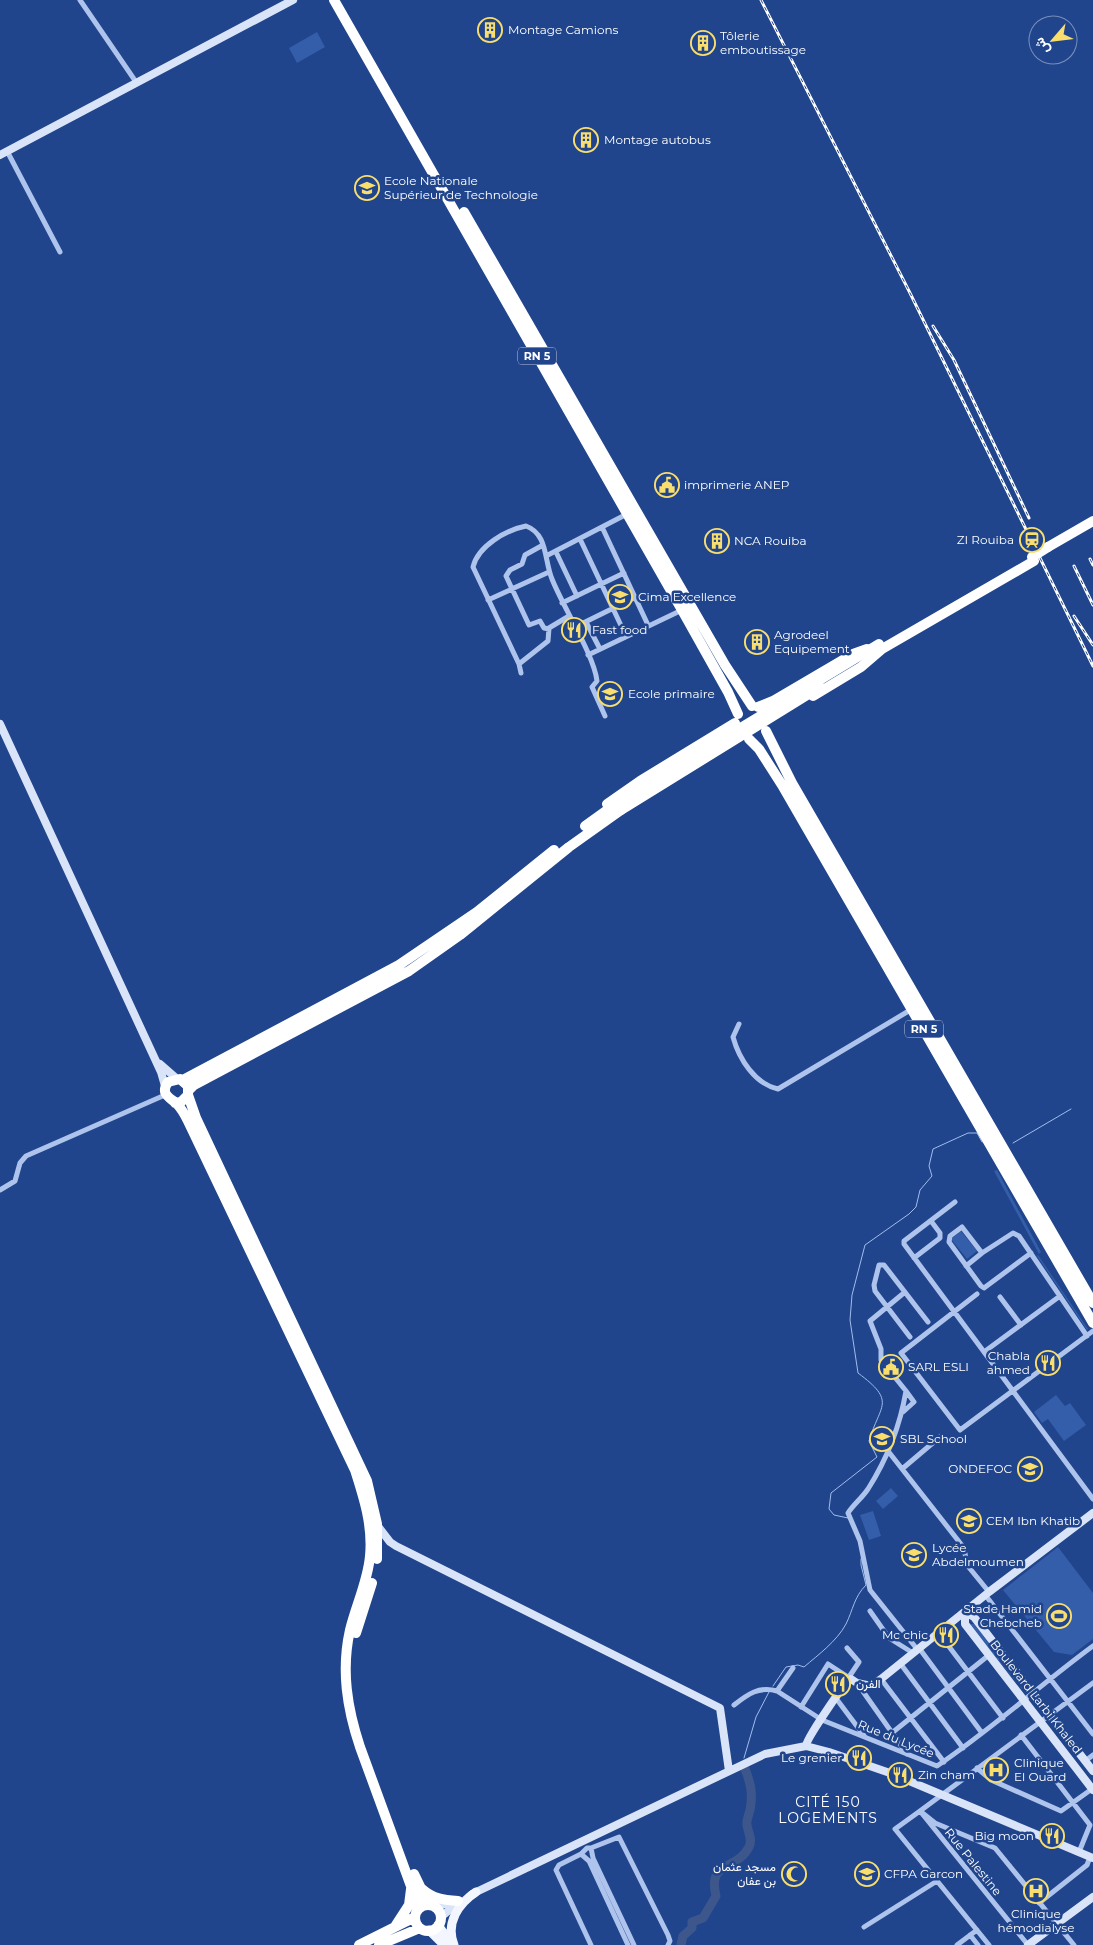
<svg xmlns="http://www.w3.org/2000/svg" width="1093" height="1945" font-family="Montserrat,Vazirmatn,sans-serif">
<rect width="100%" height="100%" fill="#20458c"/>
<path fill="#345daa" d="M317,32L325,47L297,63L289,48Z
M997,1170L1041,1252L1039,1254L994,1171Z
M961,1231L977,1251L967,1259L951,1239Z
M1038,1255L1088,1329L1087,1330L1037,1256Z
M1056,1395L1065,1406L1070,1403L1086,1425L1064,1441L1048,1419L1042,1423L1034,1412Z
M891,1488L898,1496L883,1509L876,1501Z
M873,1511L881,1536L869,1540L860,1515Z
M1058,1547L1093,1593V1639L1072,1655L1054,1652L1003,1590Z
M971,1624H974L1026,1692V1694L971,1627Z"/>
<g fill="none" stroke-linecap="round" stroke-linejoin="round">
<path stroke="#a1bded" stroke-width="1" d="M1013,1143L1071,1109
M848,1518L834,1515L829,1509L831,1493L877,1457L869,1441C880,1404 897,1402 858,1373L850,1320L852,1295L865,1245L909,1214L916,1207L920,1190L932,1176L929,1166L933,1149L968,1133H977L982,1142
M773,1686L786,1667L798,1665L804,1667C818,1655 837,1641 846,1624C853,1610 854,1597 866,1585L861,1565V1559
M744,1758L756,1717L769,1692"/>
<path stroke="#3d578c" stroke-width="9" d="M681,1945L683,1936L692,1928V1922L703,1918L716,1896C707,1860 737,1871 749,1847C753,1839 748,1833 747,1825C746,1821 749,1814 750,1810C753,1794 751,1784 745,1769"/>
<path stroke="#aec4ec" stroke-width="5" d="M80,0L136,82
M7,151L60,252
M602,527L648,625
M580,539L626,636
M543,545L525,555L522,564L510,570L506,576L529,625L540,621L544,628L549,629
M556,552L577,596
M546,556L627,514
M488,600L549,572
M562,603L624,573
M586,622L600,649
M575,627L636,597
M588,655L682,610
M519,664L473,567C478,546 506,530 526,526C548,534 544,560 552,579C563,607 594,655 597,681L592,687L605,716
M521,673L519,664L548,641L549,628L569,616
M739,1024L733,1037C739,1059 755,1084 778,1089L912,1009
M0,1190L15,1181L20,1163L26,1156L165,1095
M955,1202L904,1241V1244L1093,1499
M982,1253L1013,1233L1019,1236L1087,1336
M914,1258L940,1238V1233L931,1221
M966,1266L982,1253L962,1227L950,1236L949,1242L981,1286L984,1288L1031,1253
M905,1292L870,1321L881,1349V1360L906,1391C900,1426 887,1459 868,1489C862,1498 853,1505 848,1513L860,1541L870,1590L917,1649
M977,1294L901,1353L960,1430L1093,1331
M1000,1297L1021,1325
M910,1337L875,1291L874,1285L879,1265H884L928,1322
M984,1352L1060,1296
M903,1412L914,1402L906,1391
M888,1451L964,1548L967,1565L989,1592
M902,1469L941,1436
M986,1596L1093,1734
M870,1611L889,1638L913,1653
M938,1632L1003,1718
M847,1648L859,1662L849,1677
M919,1648L982,1733
M900,1663L963,1748
M881,1679L944,1762
M857,1683L907,1754
M777,1691L793,1668
M835,1697L865,1737
M734,1705C748,1694 759,1686 777,1691L822,1720L937,1766C992,1729 1040,1685 1093,1646
M801,1707L828,1664L851,1679
M893,1732L989,1655
M1021,1735L1090,1825L1079,1852
M1085,1761L1093,1755
M977,1768L991,1780L1061,1811L1092,1789
M591,1848L619,1837L668,1935L670,1941L668,1945
M581,1854L559,1865L556,1870L591,1945
M1039,1903L1087,1865L1090,1857
M864,1927L937,1881
M970,1935L978,1945
M628,1945L589,1861L581,1854L587,1848H591L593,1858L634,1945
M957,1945L977,1930
M989,1945L895,1829L920,1811L935,1823L995,1848L1074,1945
M1028,1945L920,1811L1093,1683"/>
<path stroke="#d9e4f9" stroke-width="8" d="M0,155L293,0
M0,724L161,1072L165,1086
M160,1064L176,1078
M377,1525L390,1542L396,1546L720,1708L729,1771
M965,1612V1624L1093,1790
M965,1612L974,1617L1093,1771
M806,1746C806,1739 839,1692 846,1683L851,1679L857,1683L871,1686L881,1679L989,1592L1093,1513
M472,1894L765,1754L806,1746L829,1752L890,1773L1093,1858
M435,1907L452,1902
M441,1917L460,1901
M1028,1945L1093,1897"/>
<path stroke="#f3f6ff" stroke-width="9" d="M438,1925L452,1945
M429,1930L444,1945
M454,1945C445,1923 459,1903 476,1892"/>
<path stroke="#fff" stroke-width="10" d="M334,0L682,610L728,692L738,714
M464,212L725,665L752,706
M1048,547L1093,521
M813,696L861,667L882,649L1034,561
M758,707L773,701L853,654L867,649
M766,731L792,783L1093,1303
M749,739L759,749L782,785L1093,1323
M607,804L640,781L735,723
M585,826L617,803
M183,1080L399,965L477,912L554,850
M189,1090L194,1085L409,971L460,935L569,847L621,810
M188,1095L196,1118L367,1481L377,1524V1559
M175,1103L181,1102L188,1095V1086L180,1079L168,1082C160,1094 169,1097 177,1104C182,1109 185,1115 188,1121L355,1470C364,1498 373,1526 370,1556C368,1581 356,1605 350,1630C341,1670 347,1708 360,1747L419,1908
M356,1633L372,1583
M414,1874L429,1905
M422,1889C433,1899 444,1900 458,1901
M415 1918a13 13 0 1 1 26 0a13 13 0 1 1-26 0Z
M396,1925L409,1905L411,1889
M359,1945L415,1917
M379,1945L420,1928"/>
<defs>
<path id="rail" d="M761,0L910,293L1093,666
M933,326L954,360L1029,518
M1090,559L1093,565
M1074,566L1093,605
M1074,616L1093,645"/>
</defs>
<use href="#rail" stroke="#fff" stroke-width="3"/>
<use href="#rail" stroke="#20458c" stroke-width="1" stroke-dasharray="4" stroke-linecap="butt"/>
<path stroke="#fff" stroke-width="10" d="M1032,557L1048,547
M617,803L879,644
M621,810L820,687"/>
</g>
<defs>
<symbol id="building-ring" viewBox="-11 -11 22 22"><circle r="9.5" fill="#20458c" stroke="#f9de6e" stroke-width="1.5"/><path d="M-4-6H4V6H1V3H-1V6H-4ZM-2.5-4.3h1.7v1.8h-1.7ZM.8-4.3h1.7v1.8H.8ZM-2.5-1h1.7V.8h-1.7ZM.8-1h1.7V.8H.8Z" fill="#f9de6e"/></symbol>
<symbol id="university-ring" viewBox="-11 -11 22 22"><circle r="9.5" fill="#20458c" stroke="#f9de6e" stroke-width="1.5"/><path d="M0-5L7-2L0 1L-7-2ZM-4 1L0 2.5L4 1V4Q0 6-4 4Z" fill="#f9de6e"/></symbol>
<symbol id="civic-ring" viewBox="-11 -11 22 22"><circle r="9.5" fill="#20458c" stroke="#f9de6e" stroke-width="1.5"/><path d="M-.6-6.5H3V-4.5H.6V-3L4-1V1h2V6H-6V1h2V-1L-.6-3ZM-1.2 2.5V6h2.4V2.5Z" fill="#f9de6e"/></symbol>
<symbol id="station-ring" viewBox="-11 -11 22 22"><circle r="9.5" fill="#20458c" stroke="#f9de6e" stroke-width="1.5"/><path d="M-3-6H3Q5-6 5-4V2Q5 4 3 4L4.5 6H3L1.5 4h-3L-3 6H-4.5L-3 4Q-5 4-5 2V-4Q-5-6-3-6ZM-3.5-4v3h7v-3ZM-3.5 1v1.5H-2V1ZM2 1v1.5H3.5V1Z" fill="#f9de6e"/></symbol>
<symbol id="restaurant-ring" viewBox="-11 -11 22 22"><circle r="9.5" fill="#20458c" stroke="#f9de6e" stroke-width="1.5"/><path d="M-5-6h1v4h1v-4h1v4h1v-4h1v5L-1.5 .5V6h-2V.5L-5-1ZM5-6V6H3V1.5H1.5Q1.5-4 5-6Z" fill="#f9de6e"/></symbol>
<symbol id="school-ring" viewBox="-11 -11 22 22"><circle r="9.5" fill="#20458c" stroke="#f9de6e" stroke-width="1.5"/><path d="M0-5L7-2L0 1L-7-2ZM-4 1L0 2.5L4 1V4Q0 6-4 4Z" fill="#f9de6e"/></symbol>
<symbol id="stadium-ring" viewBox="-11 -11 22 22"><circle r="9.5" fill="#20458c" stroke="#f9de6e" stroke-width="1.5"/><path d="M0-5a6.5 5 0 1 0 0 10a6.5 5 0 1 0 0-10ZM-3.5-1.8h7v3.6h-7Z" fill="#f9de6e"/></symbol>
<symbol id="hospital-ring" viewBox="-11 -11 22 22"><circle r="9.5" fill="#20458c" stroke="#f9de6e" stroke-width="1.5"/><path d="M-5-5h3v3.5h4V-5h3V5h-3V1.5h-4V5h-3Z" fill="#f9de6e"/></symbol>
<symbol id="mosque-ring" viewBox="-11 -11 22 22"><circle r="9.5" fill="#20458c" stroke="#f9de6e" stroke-width="1.5"/><path d="M3.5-4.9A6 6 0 1 0 3.5 4.9A5 5 0 1 1 3.5-4.9Z" fill="#f9de6e"/></symbol>
</defs>
<g fill-rule="evenodd">
<use href="#building-ring" x="476" y="16" width="28" height="28"/>
<use href="#building-ring" x="689" y="29" width="28" height="28"/>
<use href="#building-ring" x="572" y="126" width="28" height="28"/>
<use href="#university-ring" x="353" y="174" width="28" height="28"/>
<use href="#civic-ring" x="653" y="471" width="28" height="28"/>
<use href="#station-ring" x="1018" y="526" width="28" height="28"/>
<use href="#building-ring" x="703" y="527" width="28" height="28"/>
<use href="#university-ring" x="606" y="583" width="28" height="28"/>
<use href="#restaurant-ring" x="560" y="616" width="28" height="28"/>
<use href="#building-ring" x="743" y="628" width="28" height="28"/>
<use href="#school-ring" x="596" y="680" width="28" height="28"/>
<use href="#restaurant-ring" x="1034" y="1349" width="28" height="28"/>
<use href="#civic-ring" x="877" y="1353" width="28" height="28"/>
<use href="#school-ring" x="868" y="1425" width="28" height="28"/>
<use href="#university-ring" x="1016" y="1455" width="28" height="28"/>
<use href="#school-ring" x="955" y="1507" width="28" height="28"/>
<use href="#school-ring" x="900" y="1541" width="28" height="28"/>
<use href="#stadium-ring" x="1045" y="1602" width="28" height="28"/>
<use href="#restaurant-ring" x="932" y="1621" width="28" height="28"/>
<use href="#restaurant-ring" x="824" y="1670" width="28" height="28"/>
<use href="#restaurant-ring" x="845" y="1744" width="28" height="28"/>
<use href="#hospital-ring" x="982" y="1756" width="28" height="28"/>
<use href="#restaurant-ring" x="886" y="1761" width="28" height="28"/>
<use href="#restaurant-ring" x="1038" y="1822" width="28" height="28"/>
<use href="#mosque-ring" x="780" y="1860" width="28" height="28"/>
<use href="#university-ring" x="853" y="1860" width="28" height="28"/>
<use href="#hospital-ring" x="1022" y="1877" width="28" height="28"/>
</g>
<g text-anchor="middle" stroke-width="5" stroke-linejoin="round" paint-order="stroke">
<g fill="#20458c" stroke="#bcc7dc" stroke-width="1">
<rect x="518" y="347.5" width="38" height="17" rx="4"/>
<rect x="905" y="1020.5" width="38" height="17" rx="4"/>
</g>
<g font-size="11" font-weight="bold" fill="#fff">
<text x="537" y="360">RN 5</text>
<text x="924" y="1033">RN 5</text>
</g>
<g font-size="12" fill="#fff" stroke="#20458c" text-anchor="start">
<text x="508" y="34">Montage Camions</text>
<text x="720" y="40">Tôlerie<tspan x="720" dy="14">emboutissage</tspan></text>
<text x="604" y="144">Montage autobus</text>
<text x="384" y="185">Ecole Nationale<tspan x="384" dy="14">Supérieur de Technologie</tspan></text>
<text x="684" y="489">imprimerie ANEP</text>
<text x="1014" y="544" text-anchor="end">ZI Rouiba</text>
<text x="734" y="545">NCA Rouiba</text>
<text x="638" y="601">Cima Excellence</text>
<text x="592" y="634">Fast food</text>
<text x="774" y="639">Agrodeel<tspan x="774" dy="14">Equipement</tspan></text>
<text x="628" y="698">Ecole primaire</text>
<text x="1030" y="1360" text-anchor="end">Chabla<tspan x="1030" dy="14">ahmed</tspan></text>
<text x="908" y="1371">SARL ESLI</text>
<text x="900" y="1443">SBL School</text>
<text x="1012" y="1473" text-anchor="end">ONDEFOC</text>
<text x="986" y="1525">CEM Ibn Khatib</text>
<text x="932" y="1552">Lycée<tspan x="932" dy="14">Abdelmoumen</tspan></text>
<text x="1042" y="1613" text-anchor="end">Stade Hamid<tspan x="1042" dy="14">Chebcheb</tspan></text>
<text x="928" y="1639" text-anchor="end">Mc chic</text>
<text x="856" y="1688">الفرن</text>
<text x="842" y="1762" text-anchor="end">Le grenier</text>
<text x="1014" y="1767">Clinique<tspan x="1014" dy="14">El Ouard</tspan></text>
<text x="918" y="1779">Zin cham</text>
<text x="1034" y="1840" text-anchor="end">Big moon</text>
<text x="776" y="1871" text-anchor="end">مسجد عثمان<tspan x="776" dy="14">بن عفان</tspan></text>
<text x="884" y="1878">CFPA Garcon</text>
<text x="1036" y="1918" text-anchor="middle">Clinique<tspan x="1036" dy="14">hémodialyse</tspan></text>
</g>
<g font-size="12" fill="#fff" stroke="#20458c">
<text transform="translate(1036 1697) rotate(52)" y="4">Boulevard Larbi Khaled</text>
<text transform="translate(896 1739) rotate(22)" y="4">Rue du Lycée</text>
<text transform="translate(973 1862) rotate(51)" y="4">Rue Palestine</text>
</g>
<g font-size="14" letter-spacing="1" fill="#fff" stroke="#20458c">
<text x="828" y="1807">CITÉ 150<tspan x="828" dy="16">LOGEMENTS</tspan></text>
</g>
</g>
<g transform="translate(1053 40) rotate(242)"><circle r="24" fill="#20458c" stroke="#798fba"/>
<path d="M0-4L9 19L0 12L-9 19Z" fill="#f9de6e"/>
<text y="-8" font-size="14" font-weight="bold" text-anchor="middle" fill="#ffffff">ش</text>
</g>
</svg>
